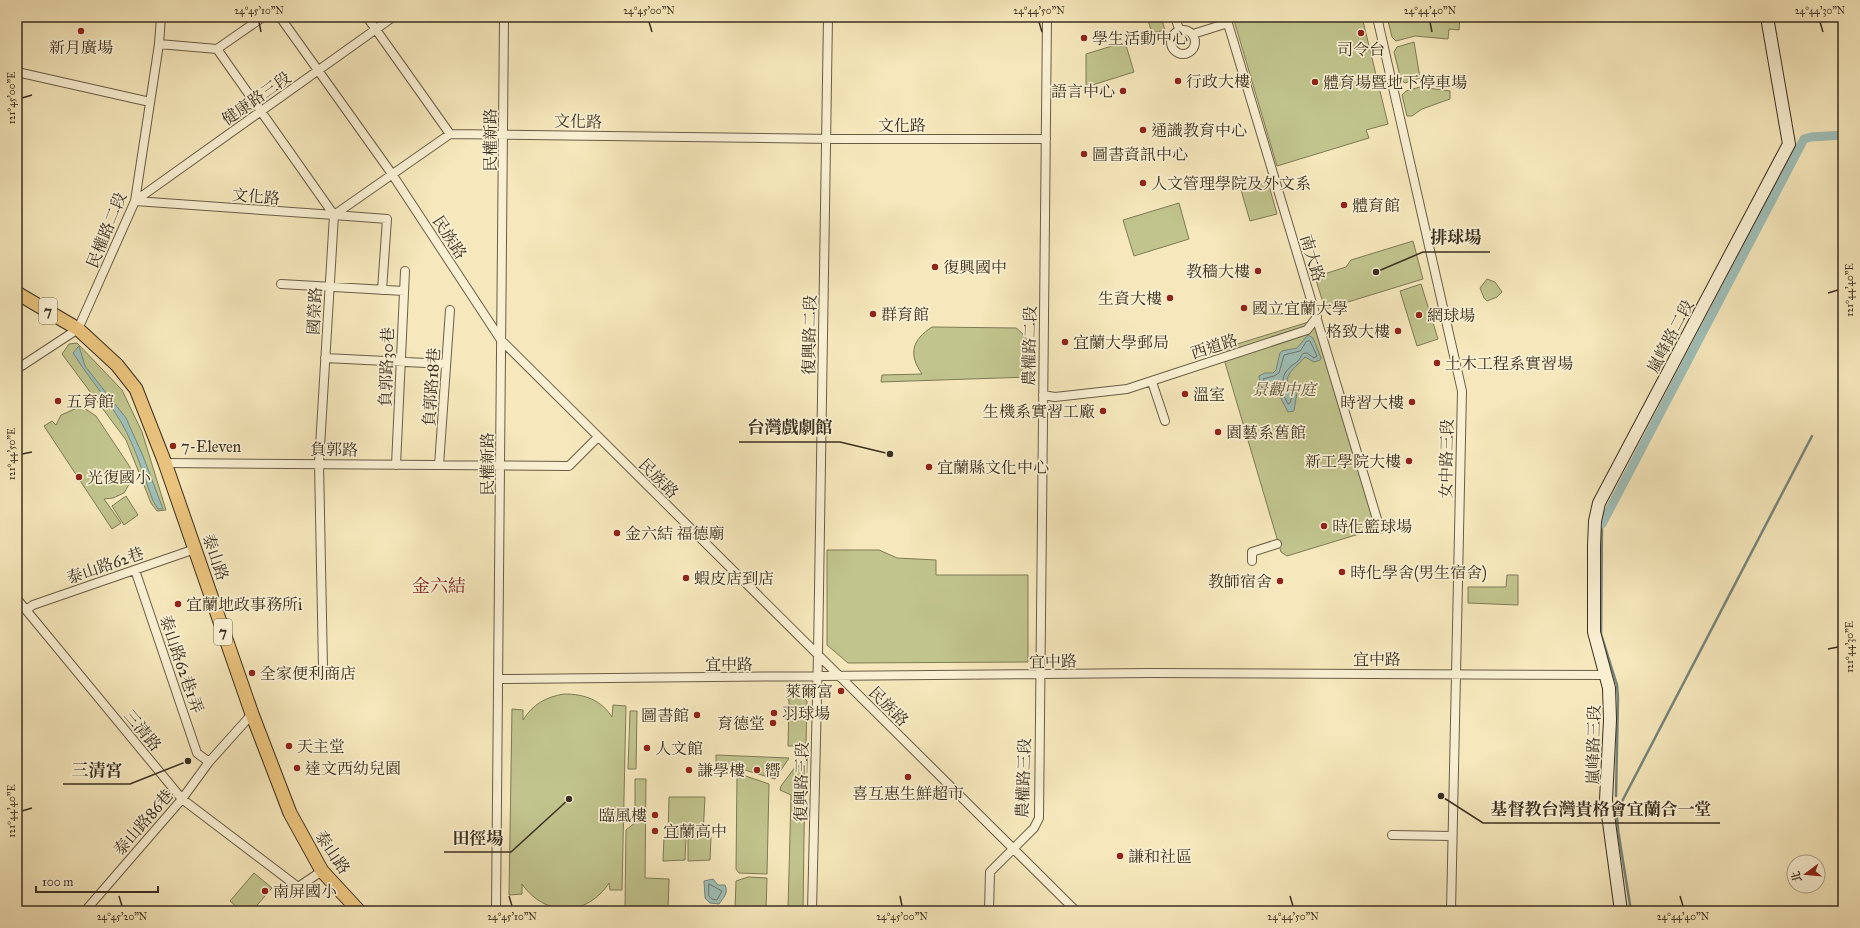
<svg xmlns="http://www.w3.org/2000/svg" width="1860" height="928" font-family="'IM FELL Great Primer','Noto Serif TC',serif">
<rect width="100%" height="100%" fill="#f6e8bc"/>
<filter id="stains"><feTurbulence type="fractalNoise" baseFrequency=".005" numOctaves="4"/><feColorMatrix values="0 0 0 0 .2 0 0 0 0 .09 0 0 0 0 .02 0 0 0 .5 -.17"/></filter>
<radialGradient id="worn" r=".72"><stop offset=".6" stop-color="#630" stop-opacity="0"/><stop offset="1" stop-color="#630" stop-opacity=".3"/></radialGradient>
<path fill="#c1c48d" stroke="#7e7a56" d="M1147,17H1161L1165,30L1152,33Z
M1233,17H1362L1388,124L1366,130L1369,138L1277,166Z
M1387,17H1460L1459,30L1449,29L1448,39L1415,36L1396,41L1392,37Z
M1125,42L1134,72L1086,87V54Z
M1414,42L1420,78L1405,83L1401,80L1394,52L1397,47Z
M1420,87L1450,91V99L1422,109L1412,116H1407L1402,95L1406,91Z
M1268,182L1277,214L1250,221L1241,190Z
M1179,203L1189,239L1134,256L1123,220Z
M1413,241L1423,279L1325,309L1315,277L1346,267L1351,260Z
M1487,279L1495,282L1502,292L1497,297L1487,301L1484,298L1480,288Z
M1421,284L1438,339L1417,346L1400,291Z
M1315,320L1375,522L1372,530L1287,556L1281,552L1221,349Z
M932,327L1016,328C1032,339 1033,357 1022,371H1030L1029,377L881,382L882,375L922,374C908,354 912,340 932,327Z
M77,343L122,390L142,432L166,510L157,511L151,503L126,440L62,354L69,344Z
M77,408H84L96,416L130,467L131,481L124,493L113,498L104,499L121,523L112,529L44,426L52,421L56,425L61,415Z
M126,496L138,515L124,525L112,506Z
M827,550H879L897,558L936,560V575H1028V662L848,663L827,645Z
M1507,575H1518V605L1468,603V587H1506Z
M787,688H792L807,701L806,746H788L789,701L787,698Z
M564,694C585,694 601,700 612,717L613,705L626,706L622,890H610L609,883C587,917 545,917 522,884V894L509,895L512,709L523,710V720C533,704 546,697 564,694Z
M630,711H637L636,769H628Z
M716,755L789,758L775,779L738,768L736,765L732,763L726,769L716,764Z
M796,766H805L803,910H788L791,795L780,790L781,786Z
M737,773L769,784L767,874L739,873L736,869Z
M635,779H646L645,878L669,879L668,910L625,908L626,830L635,823Z
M669,797H705L703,834L668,835Z
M664,837H686L685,860L663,861Z
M688,837H711L710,860L688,861Z
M254,873L272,888L252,911H241L230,901Z
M748,877L767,878L766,911L735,910L736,881Z"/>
<path fill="#9fbfb8" stroke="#77857b" d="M1308,335L1313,338L1321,358L1320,360L1314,362L1305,357C1299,365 1287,371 1287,382L1297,392L1294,411L1288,412L1275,387L1263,388L1260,383L1259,376L1265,373H1273L1276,370L1280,353L1282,351L1297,348Z
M79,346L85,366L126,418L143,456L163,509H158L153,501C142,471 133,438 114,411C101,391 86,374 73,353Z
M713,879L718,885H725C729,893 723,898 719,904L710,903L705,898L704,881Z"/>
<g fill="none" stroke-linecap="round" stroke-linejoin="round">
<path stroke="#6c776c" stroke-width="1" d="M1307,341H1310L1317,356L1314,358L1307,353C1300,353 1302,357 1298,361C1290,367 1282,372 1283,384L1293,393L1290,403L1288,404L1278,384L1272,382L1265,383L1263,379L1274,376L1279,373L1284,355L1300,351Z
M709,884L722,891L717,900L712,899L709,896Z"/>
<path stroke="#77857b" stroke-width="2.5" d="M1602,524L1601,634L1617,685L1618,698L1616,796
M1616,804L1618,830L1631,911
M1617,811L1812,436
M17,910L18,911"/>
<path stroke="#9fbfb8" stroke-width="9" d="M1602,524L1804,139L1811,137L1843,135"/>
<defs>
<path id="street" d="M280,17L392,174L501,340L1076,911
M367,17L450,134
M1175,17L1180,32
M1226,17L1380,529
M1377,17L1462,391L1451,911
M1171 42a12 12 0 1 1 24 0a12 12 0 1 1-24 0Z
M1193,34L1228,23
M159,44L217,49L334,215L319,463L323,668
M217,49L263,17
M17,72L150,102
M135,201L334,215L450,134L834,139H1046
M135,201L393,17
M334,215L387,219L382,290
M281,284L404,291
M325,358L446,364
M17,369L78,329L135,201L159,44L161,17
M1152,382L1165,421
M1043,395L1055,397L1127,389L1307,330L1317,317
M165,463L569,466L598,437
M396,465L405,271
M439,465L450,310
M1252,561V552L1277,544
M135,570L197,753L209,762
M17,599L182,799L298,887L322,871
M26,610L33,605L195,549
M500,679L1151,673L1607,675
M1392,835L1452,836
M85,911L182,799L209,762L252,714
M496,911L504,17
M812,911L818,654L828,17
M989,911L990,872L1034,828L1039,818L1047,17"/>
<path id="secondary" d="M1621,911L1606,800L1610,720L1609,688L1594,632V546L1595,521L1599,503L1789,144L1767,17"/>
<path id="primary" d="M17,293L78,329L117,365L136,389L165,463L252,714L290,813L322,871L359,911"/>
</defs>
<use href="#street" stroke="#695d46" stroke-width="10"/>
<use href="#secondary" stroke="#3a2f1f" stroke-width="14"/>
<use href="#primary" stroke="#3a2f1f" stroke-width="15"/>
<use href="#street" stroke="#f9f0d3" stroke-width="8"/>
<use href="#secondary" stroke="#f9f0d3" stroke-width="12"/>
<use href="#primary" stroke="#ebc47e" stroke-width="13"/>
</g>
<path fill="none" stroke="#3a2f1f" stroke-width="1.5" d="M259,22L261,32M649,22L652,32M1039,22L1042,32M1430,22L1432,32M1820,22L1823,32M22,98L32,95M1828,293L1838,290M22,454L32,452M1828,649L1838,647M22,811L32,808M119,896L122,906M509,896L512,906M900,896L902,906M1290,896L1293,906M1680,896L1683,906"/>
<g fill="#8f2418" stroke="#f9f0d3" stroke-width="1.5">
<circle cx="81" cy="31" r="4"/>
<circle cx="1361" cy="33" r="4"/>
<circle cx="1084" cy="38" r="4"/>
<circle cx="1178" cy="81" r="4"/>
<circle cx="1315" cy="82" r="4"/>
<circle cx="1123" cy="91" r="4"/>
<circle cx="1143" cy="130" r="4"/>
<circle cx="1084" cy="154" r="4"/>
<circle cx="1143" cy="183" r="4"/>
<circle cx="1344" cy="205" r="4"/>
<circle cx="935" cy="267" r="4"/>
<circle cx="1258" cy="271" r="4"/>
<circle cx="1170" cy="298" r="4"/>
<circle cx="1244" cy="308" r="4"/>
<circle cx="873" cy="314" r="4"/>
<circle cx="1419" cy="315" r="4"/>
<circle cx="1398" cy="331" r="4"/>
<circle cx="1065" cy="342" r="4"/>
<circle cx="1437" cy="363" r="4"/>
<circle cx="1185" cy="394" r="4"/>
<circle cx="58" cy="401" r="4"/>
<circle cx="1412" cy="402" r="4"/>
<circle cx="1103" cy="411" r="4"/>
<circle cx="1218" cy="432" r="4"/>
<circle cx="173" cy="446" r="4"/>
<circle cx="1409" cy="461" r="4"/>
<circle cx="929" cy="467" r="4"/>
<circle cx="79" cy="477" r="4"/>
<circle cx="1324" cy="526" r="4"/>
<circle cx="617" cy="533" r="4"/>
<circle cx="1342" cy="572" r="4"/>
<circle cx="686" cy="578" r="4"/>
<circle cx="1280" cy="581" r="4"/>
<circle cx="178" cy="604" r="4"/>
<circle cx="252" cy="673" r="4"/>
<circle cx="841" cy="691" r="4"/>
<circle cx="774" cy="713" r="4"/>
<circle cx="697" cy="715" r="4"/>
<circle cx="773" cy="723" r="4"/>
<circle cx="289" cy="746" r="4"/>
<circle cx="647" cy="748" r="4"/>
<circle cx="297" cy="768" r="4"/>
<circle cx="689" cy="770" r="4"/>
<circle cx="757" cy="770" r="4"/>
<circle cx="908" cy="777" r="4"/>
<circle cx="655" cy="815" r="4"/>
<circle cx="655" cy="831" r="4"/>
<circle cx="1120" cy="856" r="4"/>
<circle cx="265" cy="891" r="4"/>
</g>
<g text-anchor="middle" stroke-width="3.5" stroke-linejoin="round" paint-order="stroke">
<g fill="#f9f0d3" stroke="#736955" stroke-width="1">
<rect x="39" y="298" width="18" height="26" rx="3"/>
<rect x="214" y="619" width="18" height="26" rx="3"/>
</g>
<g font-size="15" font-weight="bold" fill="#3a2f1f">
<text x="48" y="316">7</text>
<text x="223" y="637">7</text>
</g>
<g font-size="16" fill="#3a2f1f" stroke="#f9f0d3" text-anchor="start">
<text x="1092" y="44">學生活動中心</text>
<text x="81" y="53" text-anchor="middle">新月廣場</text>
<text x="1361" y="55" text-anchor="middle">司令台</text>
<text x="1186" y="87">行政大樓</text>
<text x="1323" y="88">體育場暨地下停車場</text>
<text x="1115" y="97" text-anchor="end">語言中心</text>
<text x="1151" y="136">通識教育中心</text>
<text x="1092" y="160">圖書資訊中心</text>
<text x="1151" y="189">人文管理學院及外文系</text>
<text x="1352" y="211">體育館</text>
<text x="943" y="273">復興國中</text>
<text x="1250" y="277" text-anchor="end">教穡大樓</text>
<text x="1162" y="304" text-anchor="end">生資大樓</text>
<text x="1252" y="314">國立宜蘭大學</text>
<text x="881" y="320">群育館</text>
<text x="1427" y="321">網球場</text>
<text x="1390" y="337" text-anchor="end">格致大樓</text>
<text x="1073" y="348">宜蘭大學郵局</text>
<text x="1445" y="369">土木工程系實習場</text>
<text x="1193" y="400">溫室</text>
<text x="66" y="407">五育館</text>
<text x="1404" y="408" text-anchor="end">時習大樓</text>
<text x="1095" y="417" text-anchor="end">生機系實習工廠</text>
<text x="1226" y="438">園藝系舊館</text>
<text x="181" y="452">7-Eleven</text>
<text x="1401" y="467" text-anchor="end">新工學院大樓</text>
<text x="937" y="473">宜蘭縣文化中心</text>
<text x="87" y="483">光復國小</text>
<text x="1332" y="532">時化籃球場</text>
<text x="625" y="539">金六結 福德廟</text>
<text x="1350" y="578">時化學舍(男生宿舍)</text>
<text x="694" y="584">蝦皮店到店</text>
<text x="1272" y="587" text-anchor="end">教師宿舍</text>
<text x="186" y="610">宜蘭地政事務所i</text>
<text x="260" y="679">全家便利商店</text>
<text x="833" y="697" text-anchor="end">萊爾富</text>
<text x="782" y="719">羽球場</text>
<text x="689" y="721" text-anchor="end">圖書館</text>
<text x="765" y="729" text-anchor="end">育德堂</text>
<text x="297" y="752">天主堂</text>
<text x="655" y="754">人文館</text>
<text x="305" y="774">達文西幼兒園</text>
<text x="697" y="776">謙學樓</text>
<text x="765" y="776">嚮</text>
<text x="908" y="799" text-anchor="middle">喜互惠生鮮超市</text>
<text x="647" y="821" text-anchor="end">臨風樓</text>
<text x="663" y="837">宜蘭高中</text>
<text x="1128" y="862">謙和社區</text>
<text x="273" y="897">南屏國小</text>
</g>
<g font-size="16" fill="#3a2f1f" stroke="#f9f0d3">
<text transform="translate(256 98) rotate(-35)" y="6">健康路三段</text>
<text transform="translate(578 121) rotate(1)" y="6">文化路</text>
<text x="902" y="131">文化路</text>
<text transform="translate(490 140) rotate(-90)" y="6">民權新路</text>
<text transform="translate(256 196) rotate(5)" y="6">文化路</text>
<text transform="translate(106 230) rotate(-68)" y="6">民權路二段</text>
<text transform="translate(450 237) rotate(57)" y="6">民族路</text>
<text transform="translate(1313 258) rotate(73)" y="6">南大路</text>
<text transform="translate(314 311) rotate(-87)" y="6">國榮路</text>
<text transform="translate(809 335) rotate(-89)" y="6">復興路二段</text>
<text transform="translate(1670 336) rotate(-62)" y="6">嵐峰路二段</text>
<text transform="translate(1029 346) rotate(-89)" y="6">農權路二段</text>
<text transform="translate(1214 346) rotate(-18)" y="6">西道路</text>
<text transform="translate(386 367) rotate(-88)" y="6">負郭路30巷</text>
<text transform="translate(431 387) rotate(-86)" y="6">負郭路18巷</text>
<text transform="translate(334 449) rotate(1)" y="6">負郭路</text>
<text transform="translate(1446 459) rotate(-89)" y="6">女中路三段</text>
<text transform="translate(487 464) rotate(-90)" y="6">民權新路</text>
<text transform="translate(659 478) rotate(45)" y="6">民族路</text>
<text transform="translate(216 557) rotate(71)" y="6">泰山路</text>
<text transform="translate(105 565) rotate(-19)" y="6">泰山路62巷</text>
<text x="1377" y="665">宜中路</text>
<text transform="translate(1053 661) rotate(-1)" y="6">宜中路</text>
<text transform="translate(182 664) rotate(71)" y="6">泰山路62巷1弄</text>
<text x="729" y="670">宜中路</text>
<text transform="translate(889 706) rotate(45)" y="6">民族路</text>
<text transform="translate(143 730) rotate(50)" y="6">三清路</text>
<text transform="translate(1593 745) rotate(-89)" y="6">嵐峰路三段</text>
<text transform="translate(1023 778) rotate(-88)" y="6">農權路三段</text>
<text transform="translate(801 782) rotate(-89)" y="6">復興路三段</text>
<text transform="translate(143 822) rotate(-49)" y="6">泰山路86巷</text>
<text transform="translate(333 852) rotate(56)" y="6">泰山路</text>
</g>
<g font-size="16" font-style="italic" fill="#5c543a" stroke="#f9f0d3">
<text x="1284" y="395">景觀中庭</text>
</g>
<g font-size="18" fill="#7a1f14" stroke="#f9f0d3">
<text x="439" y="592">金六結</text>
</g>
</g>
<path fill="none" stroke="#3a2f1f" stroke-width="1.5" d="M1376 272L1423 252H1490M890 454L840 442H739M188 761L130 784H63M1441 796L1483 823H1720M569 799L511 852H444"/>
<g fill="#3a2f1f" stroke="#f9f0d3" stroke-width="1.5">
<circle cx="1376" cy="272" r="4"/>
<circle cx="890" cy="454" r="4"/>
<circle cx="188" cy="761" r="4"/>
<circle cx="1441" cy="796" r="4"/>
<circle cx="569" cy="799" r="4"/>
</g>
<g font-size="17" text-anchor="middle" font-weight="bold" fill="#3a2f1f" stroke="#f9f0d3" stroke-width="3.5" stroke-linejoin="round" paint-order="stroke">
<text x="1456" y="243">排球場</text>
<text x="790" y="433">台灣戲劇館</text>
<text x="97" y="776">三清宮</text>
<text x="1601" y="815">基督教台灣貴格會宜蘭合一堂</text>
<text x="478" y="844">田徑場</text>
</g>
<rect width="1860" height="928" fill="none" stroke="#f6e8bc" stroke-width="44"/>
<g transform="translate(1806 874) rotate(254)"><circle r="19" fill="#f9f0d3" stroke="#ada38b"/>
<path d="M0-3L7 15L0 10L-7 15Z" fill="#8f2418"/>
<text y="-6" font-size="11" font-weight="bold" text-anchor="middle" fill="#3a2f1f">北</text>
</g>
<path d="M36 886v6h122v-6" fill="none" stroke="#3a2f1f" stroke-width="2"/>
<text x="42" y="886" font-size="12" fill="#3a2f1f" stroke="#f9f0d3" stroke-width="3" paint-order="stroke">100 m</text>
<rect x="22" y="22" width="1816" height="884" fill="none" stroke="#3a2f1f" stroke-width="1.5"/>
<g font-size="10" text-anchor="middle" fill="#3a2f1f">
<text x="259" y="14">24°45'10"N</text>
<text x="649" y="14">24°45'00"N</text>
<text x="1039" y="14">24°44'50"N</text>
<text x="1430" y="14">24°44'40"N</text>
<text x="1820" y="14">24°44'30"N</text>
<text transform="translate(11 98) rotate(-90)" y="4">121°45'00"E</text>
<text transform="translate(1849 290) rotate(-90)" y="4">121°44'40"E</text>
<text transform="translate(11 454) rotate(-90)" y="4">121°44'50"E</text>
<text transform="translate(1849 647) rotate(-90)" y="4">121°44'30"E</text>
<text transform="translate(11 811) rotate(-90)" y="4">121°44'40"E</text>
<text x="122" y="920">24°45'20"N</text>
<text x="512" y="920">24°45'10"N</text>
<text x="902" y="920">24°45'00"N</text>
<text x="1293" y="920">24°44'50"N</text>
<text x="1683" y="920">24°44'40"N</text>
</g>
<rect width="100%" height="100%" filter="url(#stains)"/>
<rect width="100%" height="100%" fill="url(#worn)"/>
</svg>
